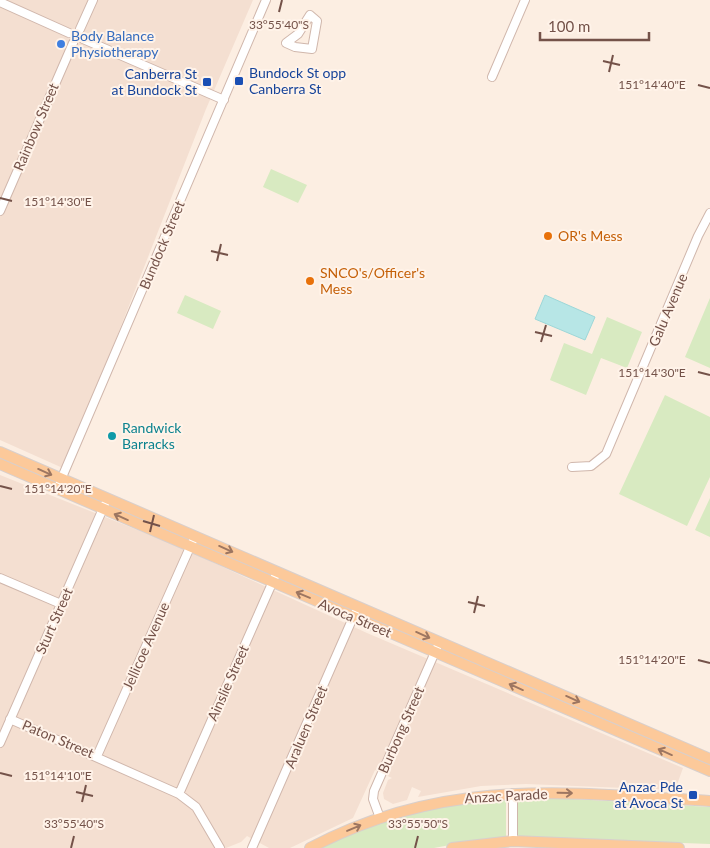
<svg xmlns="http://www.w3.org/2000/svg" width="710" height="848" font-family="Lato,sans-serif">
<rect width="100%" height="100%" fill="#fceee2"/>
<path fill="#f4dfd1" d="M0,0H253L206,109L65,469L0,440Z
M0,475L175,545L367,633L683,768L675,790L526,784L481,786L418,797L421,791L412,787L407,800L393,804L384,799L383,793L388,780L392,778L375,770L353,818L290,848H269L247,836L241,842L226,848H0Z"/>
<path fill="#d8eac1" d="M271,169L307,185L298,203L263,187Z
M185,295L221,311L213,329L177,313Z
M710,298V368L685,357Z
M607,317L642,332L627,368L601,358L586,395L550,380L564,343L592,354Z
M665,395L710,417V477L687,526L619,494Z
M710,498V537L695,530Z
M539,797L710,807V844L518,837V802Z
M506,799V837L482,839L434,848H318C374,817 444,804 506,799Z"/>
<path fill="#b7e6e6" stroke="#9dd7d8" d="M545,295L595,317L585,340L535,319Z"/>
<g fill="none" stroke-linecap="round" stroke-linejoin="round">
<defs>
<path id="minor" d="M0,2L69,33
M310,15L317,21L312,49L295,47L286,43L298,34Z
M80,29L93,0
M83,39L224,100
M492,77L525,0
M0,211L73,43
M572,467L591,466L606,454L698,236L710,213
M60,482L266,0
M0,578L61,604
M10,719L179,794L196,807L220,848
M0,743L105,504
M97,756L195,536
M513,793V841
M179,794L277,572
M380,818L373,799L374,791L439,643
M252,848L355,613"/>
<path id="major" d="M0,452L710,759
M0,464L710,771
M310,848C444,777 565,792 710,801
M452,848L513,841L679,848"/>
</defs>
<use href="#minor" stroke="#d0b7ac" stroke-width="10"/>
<use href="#major" stroke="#d8cfcc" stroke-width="12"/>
<use href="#minor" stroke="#fff" stroke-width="8"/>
<use href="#major" stroke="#fcc99a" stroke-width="10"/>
</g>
<defs><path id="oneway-shaft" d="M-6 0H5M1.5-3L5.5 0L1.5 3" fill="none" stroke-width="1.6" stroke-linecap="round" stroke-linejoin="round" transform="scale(1.25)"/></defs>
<g stroke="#9d7661">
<use href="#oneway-shaft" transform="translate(45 472) rotate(24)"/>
<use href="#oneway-shaft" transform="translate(121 517) rotate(-156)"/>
<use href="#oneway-shaft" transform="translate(226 549) rotate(24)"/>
<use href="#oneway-shaft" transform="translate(303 595) rotate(-157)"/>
<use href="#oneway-shaft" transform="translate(423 635) rotate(24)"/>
<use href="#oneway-shaft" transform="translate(516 687) rotate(-156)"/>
<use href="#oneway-shaft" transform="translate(573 699) rotate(24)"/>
<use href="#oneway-shaft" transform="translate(665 752) rotate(-156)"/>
<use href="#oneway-shaft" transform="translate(565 793) rotate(1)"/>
<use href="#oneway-shaft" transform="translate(354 828) rotate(-23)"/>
</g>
<path fill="none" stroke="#745249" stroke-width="2" d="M279,12L282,0M603,61L620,65M609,72L613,55M698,85L710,88M0,198L12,201M211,251L228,255M217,261L221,244M535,332L552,336M541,342L546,325M698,372L710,375M0,486L12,489M143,521L160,526M150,532L154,515M468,602L485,606M474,613L478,596M698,660L710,663M0,773L12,776M76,792L93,796M82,802L86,785M71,848L74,836M415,848L418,836"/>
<circle fill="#3f7fe0" stroke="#fff3e9" stroke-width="2" cx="61" cy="44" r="5"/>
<g fill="#1a4fb4" stroke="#fff3e9" stroke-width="2">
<rect x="234" y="76" width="10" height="10" rx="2.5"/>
<rect x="202" y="77" width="10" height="10" rx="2.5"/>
<rect x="688" y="790" width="10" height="10" rx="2.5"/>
</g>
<g fill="#e8710a" stroke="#fff3e9" stroke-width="2">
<circle cx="548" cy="236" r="5"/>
<circle cx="310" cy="281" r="5"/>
</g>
<circle fill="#0f9aa8" stroke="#fff3e9" stroke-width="2" cx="112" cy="436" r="5"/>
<g text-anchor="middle" stroke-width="4" stroke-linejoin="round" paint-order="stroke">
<g font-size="14" fill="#366cbe" stroke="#fff3e9" text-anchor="start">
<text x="71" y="41">Body Balance<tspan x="71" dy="16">Physiotherapy</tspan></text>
</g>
<g font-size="14" fill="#164399" stroke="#fff3e9" text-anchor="end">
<text x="249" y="78" text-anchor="start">Bundock St opp<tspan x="249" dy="16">Canberra St</tspan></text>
<text x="197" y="79">Canberra St<tspan x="197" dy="16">at Bundock St</tspan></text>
<text x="683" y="792">Anzac Pde<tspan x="683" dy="16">at Avoca St</tspan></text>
</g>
<g font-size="14" fill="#745249" stroke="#fff3e9">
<text transform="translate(36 127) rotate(-67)" y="5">Rainbow Street</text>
<text transform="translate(162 245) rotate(-67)" y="5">Bundock Street</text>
<text transform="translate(668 310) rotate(-67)" y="5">Galu Avenue</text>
<text transform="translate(355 618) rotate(23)" y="5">Avoca Street</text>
<text transform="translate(54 621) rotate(-66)" y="5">Sturt Street</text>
<text transform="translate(146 646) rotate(-66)" y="5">Jellicoe Avenue</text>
<text transform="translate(228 683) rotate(-66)" y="5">Ainslie Street</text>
<text transform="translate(306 727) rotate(-67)" y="5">Araluen Street</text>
<text transform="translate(401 730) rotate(-66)" y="5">Burbong Street</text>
<text transform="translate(58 739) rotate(23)" y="5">Paton Street</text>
<text transform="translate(506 796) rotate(-3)" y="5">Anzac Parade</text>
</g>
<g font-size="14" fill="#c56008" stroke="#fff3e9" text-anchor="start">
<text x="558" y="241">OR's Mess</text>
<text x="320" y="278">SNCO's/Officer's<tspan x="320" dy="16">Mess</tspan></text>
</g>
<g font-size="14" fill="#0d838f" stroke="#fff3e9" text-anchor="start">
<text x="122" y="433">Randwick<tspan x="122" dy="16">Barracks</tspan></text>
</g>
</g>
<g font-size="12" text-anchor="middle" fill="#745249" stroke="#fff3e9" stroke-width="4" stroke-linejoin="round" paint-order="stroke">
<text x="279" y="29">33°55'40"S</text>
<text x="652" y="89">151°14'40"E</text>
<text x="58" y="206">151°14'30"E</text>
<text x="652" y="377">151°14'30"E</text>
<text x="58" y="493">151°14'20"E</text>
<text x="652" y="664">151°14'20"E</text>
<text x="58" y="780">151°14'10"E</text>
<text x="74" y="828">33°55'40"S</text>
<text x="418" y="828">33°55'50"S</text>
</g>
<path d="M540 32v8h109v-8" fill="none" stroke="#745249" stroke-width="2.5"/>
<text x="548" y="32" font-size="15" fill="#745249" stroke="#fff3e9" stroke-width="4" paint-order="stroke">100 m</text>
</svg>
